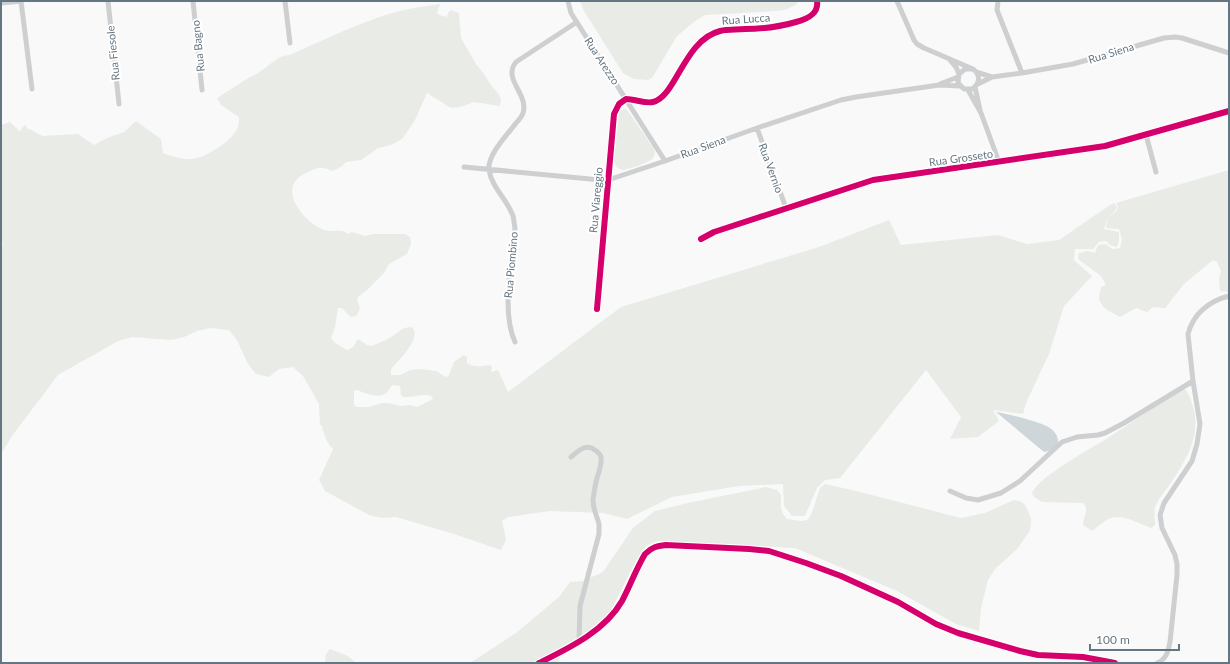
<svg xmlns="http://www.w3.org/2000/svg" width="1230" height="664" font-family="Lato,sans-serif">
<rect width="100%" height="100%" fill="#f9f9f9"/>
<path fill="#e8ebe6" fill-rule="evenodd" d="M580,1H798L796,5L785,10L775,11L705,15L695,21L677,36L652,78L648,80L634,79L623,73L584,11Z
M440,4L437,13L439,15L447,17L448,13L451,10L459,13L461,38L476,64L483,73L494,89L498,93L501,99L500,106L474,102L460,107L451,108L427,93L415,120L403,138L397,142L391,145L378,148L361,160L346,162L342,166L333,171C319,166 320,167 306,173C275,187 303,222 324,230C332,233 341,228 348,234L352,232L365,236L373,234H405L410,237L411,244L407,254L389,264L384,273L367,290L358,297L357,300L360,309L356,316L351,317L342,308H338L335,327L331,338L335,343L347,350L353,347L358,339L367,345L372,346L388,339L404,328L412,327C423,338 398,361 391,369V375H400L410,370L419,369L436,371L444,376L447,377L449,375L454,362L464,355L467,357V363C473,368 483,366 490,365L492,367L491,372L498,370L508,392L621,307L819,247L889,220L901,245L998,235L1027,244L1059,240L1110,205L1114,203L1117,207L1115,211L1110,216L1116,212L1118,207L1116,203L1229,170V292L1220,291L1219,279L1221,271L1217,262L1213,260L1184,284L1165,308L1153,307L1147,312L1136,308L1120,317C1112,313 1099,307 1099,297C1099,294 1101,290 1101,287L1106,285L1101,276L1078,259L1079,253L1088,251L1095,253L1098,245L1105,244L1113,249L1120,248L1122,239L1119,229L1106,228L1108,217L1104,229L1119,232V241L1117,247L1110,245L1106,241L1099,242L1093,249H1075L1074,260L1092,276L1064,306L1049,354L1026,403L1023,414L993,410L999,421L978,437L950,439L961,417L926,370L840,478L825,480L817,488L805,516H792L784,506L783,484L739,486L672,497L627,519L603,513L550,511L508,517L502,521L506,540L501,550L454,534L396,517L382,518L369,515L325,491L319,480L333,449C327,443 324,435 322,426L320,425L319,404L303,376L293,367L279,369L269,377L256,374L248,364L237,340L229,330L210,328L197,331L184,337L171,340L132,337L118,341L58,375L12,436L1,454V249L3,243L1,238V125L10,122L20,132L22,128L25,125L28,129C34,130 37,134 43,136L78,134L94,145L107,138L124,132L136,121L161,139L163,153C171,156 182,160 191,159C204,159 235,140 238,126C239,124 239,120 239,117L221,105L217,98L250,77C257,76 272,61 281,57C284,56 289,55 292,54C321,41 350,27 380,17C399,10 420,7 440,4ZM393,385L400,386L401,395L403,397C413,398 422,393 431,396L433,399L417,407L410,405L401,406L388,403H382L369,407H356L354,404V391L357,390C365,393 380,400 387,392C390,389 390,387 393,385Z
M625,109L628,111L654,149C655,152 655,156 653,158C649,163 631,168 624,170C618,169 615,167 614,161L619,112L621,110Z
M1181,389L1186,390C1206,425 1191,454 1170,484C1166,490 1157,501 1155,507C1154,512 1155,520 1155,525L1151,528C1140,524 1123,514 1111,518C1104,520 1098,527 1092,531L1083,525C1083,516 1090,510 1083,503L1042,502L1034,497L1032,493C1041,474 1095,447 1114,434C1137,419 1159,404 1181,389Z
M825,484L856,491L961,518L985,513L1014,500L1020,501L1025,505L1031,518V525L1029,532L1017,549L995,569L988,580L981,608L979,631L956,624L897,591L795,548L657,541L646,546L637,559L610,612L591,629L562,648L558,663H470L516,633L559,597L570,582L583,581L603,572L633,528L655,511L688,503L766,487L777,490L781,495V508L783,514L787,519L801,521L807,520L811,515L820,488Z
M330,649L348,656L356,663H325L326,654Z"/>
<path fill="#ced6d9" d="M996,412C1008,414 1041,422 1050,428C1056,432 1059,439 1058,445L1049,451L1044,452Z"/>
<g fill="none" stroke-linecap="round" stroke-linejoin="round">
<path stroke="#cecfd0" stroke-width="5" d="M21,1L32,89
M108,1L119,104
M193,1L202,90
M285,1L290,43
M568,1L571,13L665,161
M897,1L914,40L917,44L924,48L973,69C981,75 980,84 972,89H964L958,83L959,74L965,69H973
M998,1L997,10L1022,73
M1,3L22,1
M950,60L956,67L959,74
M976,72L992,77
M940,84L958,77
M978,84L992,77L1022,73L1073,64L1164,38L1175,37L1182,38L1229,53
M975,87L980,110
M968,90L981,113L999,162
M757,128L786,208
M1146,135L1156,172
M464,167L590,179L608,180L665,161L757,128L841,100L856,97L939,85L960,86
M701,239L714,232L873,180L1105,146L1229,111
M597,309L614,114L619,104L626,99C635,99 645,104 653,102C676,97 684,40 720,31C728,29 737,30 745,29C763,29 779,27 796,22C807,19 819,14 817,1
M515,342C501,312 512,260 515,228C514,224 514,219 513,216C507,199 492,188 489,170C487,155 508,134 516,123C519,120 522,116 523,113C529,94 502,79 516,62L577,22
M571,457C578,451 586,443 595,450C598,452 600,454 601,457C602,464 599,472 597,478C595,485 594,493 593,500C593,510 597,516 599,524C599,527 599,531 599,534L580,606L579,641
M950,491L966,498L978,500L1001,493L1020,481L1062,442L1077,437L1098,435L1105,433L1124,423L1193,381
M539,663C569,648 605,631 622,601C630,586 636,569 645,554C652,547 657,546 666,545L749,549L769,551L806,563L841,576L898,602L936,624L958,633L1020,651L1038,655L1083,657L1115,663
M1157,663C1167,659 1168,651 1170,642L1177,575V564L1175,555L1162,528L1160,515L1164,503L1192,461L1197,444L1200,424L1193,381L1188,334C1193,314 1209,301 1229,296"/>
<defs>
<path id="cycleway" d="M701,239L714,232L873,180L1105,146L1229,111
M597,309L614,114L619,104L626,99C635,99 645,104 653,102C676,97 684,40 720,31C728,29 737,30 745,29C763,29 779,27 796,22C807,19 819,14 817,1
M539,663C569,648 605,631 622,601C630,586 636,569 645,554C652,547 657,546 666,545L749,549L769,551L806,563L841,576L898,602L936,624L958,633L1020,651L1038,655L1083,657L1115,663"/>
</defs>
<use href="#cycleway" stroke="#fff" stroke-width="8"/>
<use href="#cycleway" stroke="#d6006c" stroke-width="6"/>
</g>
<g text-anchor="middle" stroke-width="4" stroke-linejoin="round" paint-order="stroke">
<g font-size="11" fill="#657683" stroke="#fff">
<text transform="translate(746 19) rotate(-4)" y="4">Rua Lucca</text>
<text transform="translate(198 46) rotate(-96)" y="4">Rua Bagno</text>
<text transform="translate(113 53) rotate(-96)" y="4">Rua Fiesole</text>
<text transform="translate(1111 53) rotate(-17)" y="4">Rua Siena</text>
<text transform="translate(602 61) rotate(57)" y="4">Rua Arezzo</text>
<text transform="translate(703 147) rotate(-20)" y="4">Rua Siena</text>
<text transform="translate(961 158) rotate(-8)" y="4">Rua Grosseto</text>
<text transform="translate(771 168) rotate(70)" y="4">Rua Vernio</text>
<text transform="translate(596 200) rotate(-85)" y="4">Rua Viareggio</text>
<text transform="translate(511 265) rotate(-85)" y="4">Rua Piombino</text>
</g>
</g>
<rect width="1230" height="664" fill="none" stroke="#657683" stroke-width="4"/>
<path d="M1090 644v6h89v-6" fill="none" stroke="#657683" stroke-width="2"/>
<text x="1096" y="644" font-size="12" fill="#657683" stroke="#ffffff" stroke-width="3" paint-order="stroke">100 m</text>
</svg>
